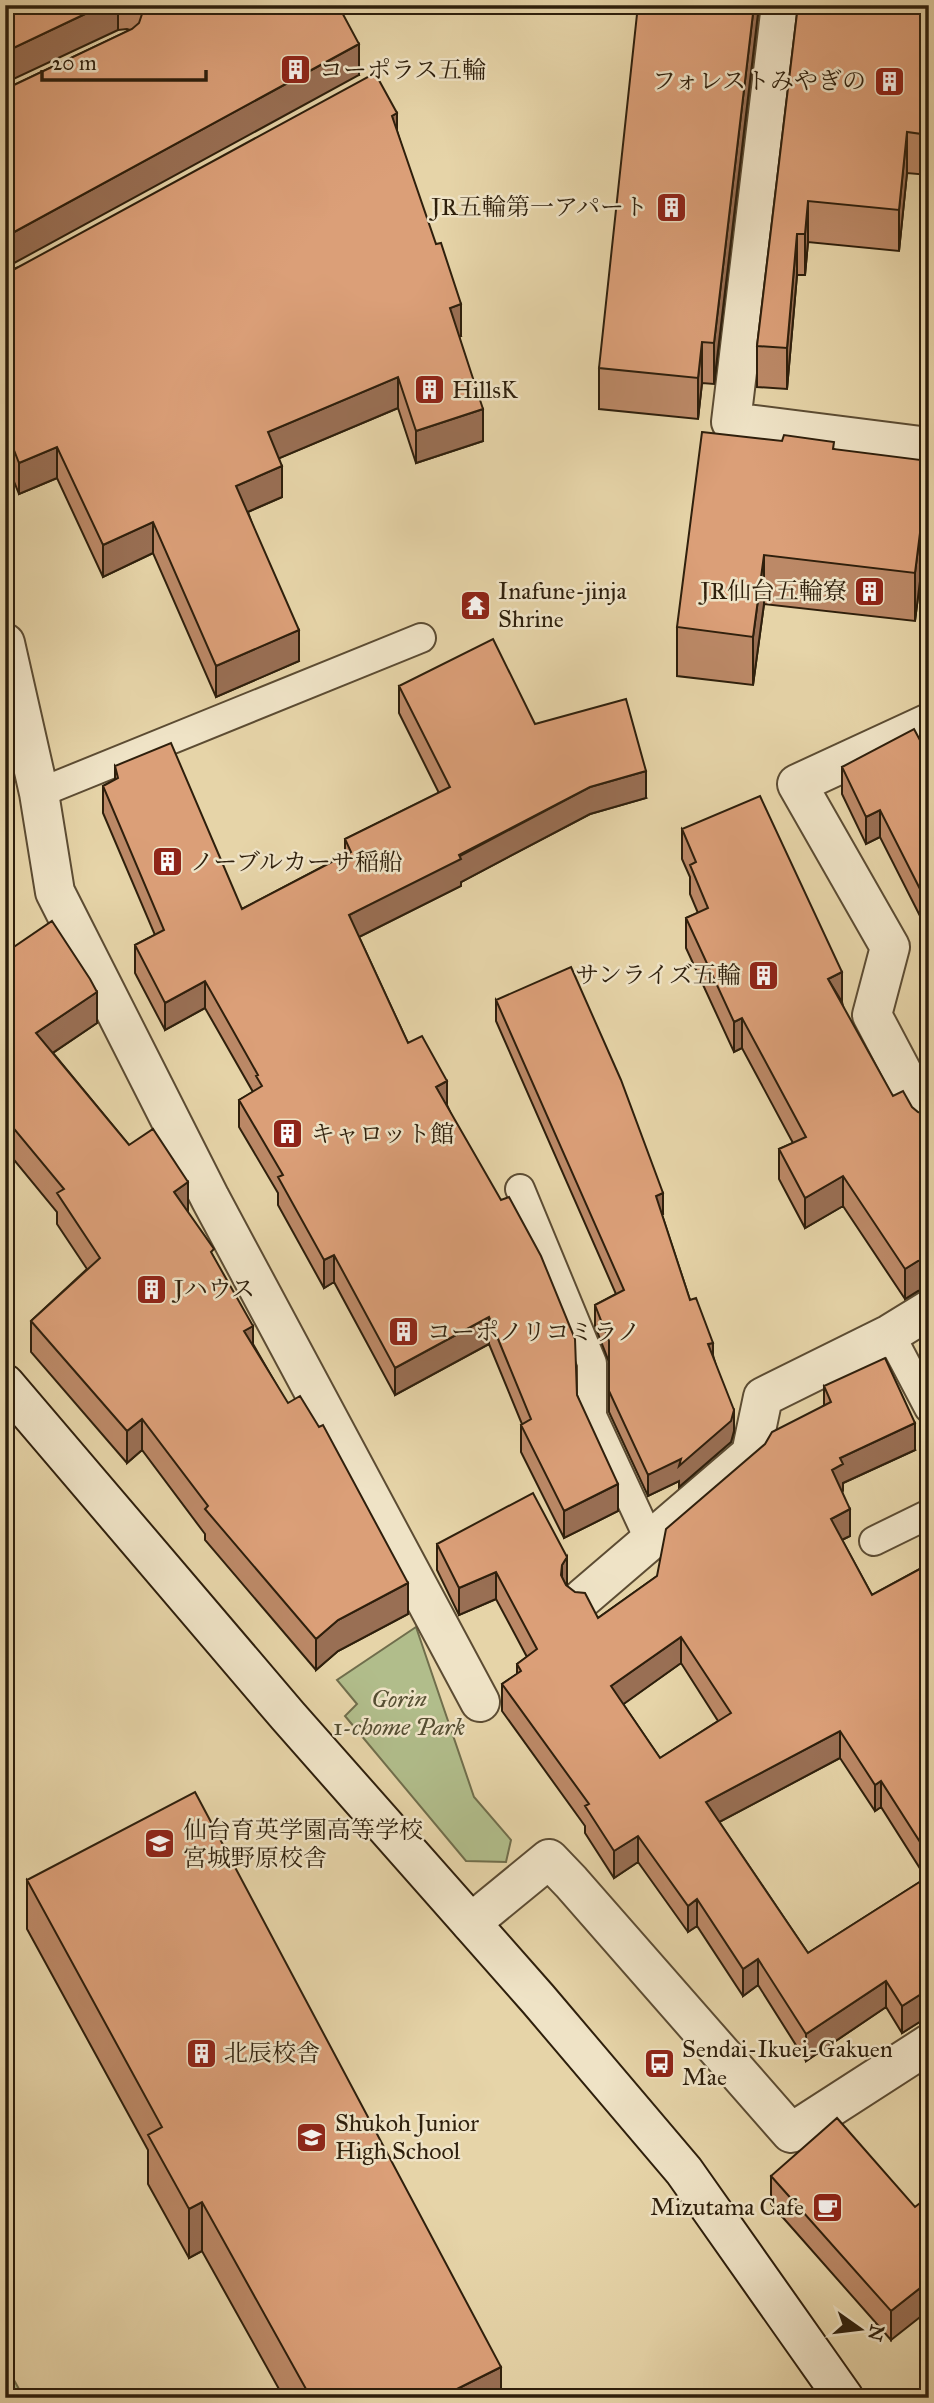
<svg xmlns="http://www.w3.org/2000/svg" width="934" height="2403" font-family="'IM FELL Great Primer','Noto Serif JP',serif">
<rect width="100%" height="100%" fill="#e6d4a8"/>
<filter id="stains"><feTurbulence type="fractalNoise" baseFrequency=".00286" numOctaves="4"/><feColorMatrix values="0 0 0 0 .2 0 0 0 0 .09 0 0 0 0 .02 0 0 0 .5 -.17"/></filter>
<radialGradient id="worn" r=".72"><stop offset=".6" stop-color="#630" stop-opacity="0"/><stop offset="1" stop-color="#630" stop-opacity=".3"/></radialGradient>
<path fill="#b1bd8b" stroke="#706e4c" stroke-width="2" d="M416,1627L474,1797L511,1840L506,1862L466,1861L345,1716L357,1704L337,1680Z
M5,2364L24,2398H5Z"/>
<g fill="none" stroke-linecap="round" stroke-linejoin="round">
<defs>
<path id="lane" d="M39,793L421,638
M520,1189L592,1363V1416L650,1541
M890,1334L929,1408
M874,1541L929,1514"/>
<path id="street" d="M781,5L731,422L929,447
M5,643L39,793L55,892L210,1198L480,1702
M929,723L797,784L890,947L872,1015L929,1123
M583,1598L751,1454L763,1397L890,1334L929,1310
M471,1923L549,1859L571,1882L791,2133L929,2044"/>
<path id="secondary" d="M5,1384L288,1716L538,1999L684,2171L844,2398"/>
</defs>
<use href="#lane" stroke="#5c4c33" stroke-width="32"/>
<use href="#street" stroke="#5c4c33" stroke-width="42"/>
<use href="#secondary" stroke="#2e1f0c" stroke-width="42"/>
<use href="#lane" stroke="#efe3c6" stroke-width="28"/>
<use href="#street" stroke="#efe3c6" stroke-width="38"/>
<use href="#secondary" stroke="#efe3c6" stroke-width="38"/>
</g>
<path fill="#bc8967" stroke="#2e1f0c" stroke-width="2" fill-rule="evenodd" d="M5,5H338L359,75L12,86L130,30L127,29L118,30Z
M759,5L714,384L702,383L698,419L599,409V368Z
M798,5H929V175L907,173L899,251L808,242L805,275H797L787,389L757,387V346Z
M397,131L461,336H459L483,441L416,463L398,408L279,458L282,497L248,512L299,661L216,697L153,553L103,577L57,478L19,494L5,459V272Z
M834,449L929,509L915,621L764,604L753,685L677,676V627Z
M399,686L535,724L646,798L590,814L461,882V886L359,937L408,1043L447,1105L577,1395L618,1511L564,1538L521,1452V1425L522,1424L489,1344L395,1395L334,1282L324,1288L278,1205V1193L239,1127V1100L253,1092L205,1008L165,1030L135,973V945L155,935L103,813V786L115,780V766L242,909L345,855V839L439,793L399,713Z
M929,757L920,916L880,837L866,844L842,794V767Z
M682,829L842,1002L918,1291L905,1299L843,1206L805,1228L779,1179V1149L793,1143L742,1048L734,1052L686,948V918L698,913L690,894V877L682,859Z
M5,953L97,1023L53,1053L129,1145L188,1213L214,1258L253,1344L408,1614L338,1651L316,1670L205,1540V1534L142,1450L127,1463L31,1352V1321L87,1269L57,1224V1212L5,1149Z
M496,1000L663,1214L662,1215L690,1300L713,1355L734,1431L731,1442L679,1487V1481L648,1496L609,1412V1362L595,1326V1305L616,1294L496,1021Z
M824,1386L915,1450L843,1483L842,1491L850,1536L842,1540L872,1595L929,1564V2016L902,2033L886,2007L806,2061L758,1985L743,1996L697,1926L688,1932L638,1862L614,1878L585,1833V1826L502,1711V1684L517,1674V1664L527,1657L496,1599L459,1615L437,1570V1544L567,1584L566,1585L598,1618L657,1576L824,1405ZM681,1663L718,1721L660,1758L623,1704ZM840,1758L875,1811L881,1807L926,1878L808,1953L719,1822Z
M27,1880L501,2398H284L202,2251L189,2258L148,2184V2150L27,1929Z
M771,2176L915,2207L891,2340L771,2204Z"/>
<path fill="#996f54" stroke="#2e1f0c" stroke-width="2" d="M104,5H118V30L5,83V52Z
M754,5H759L714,384V343Z
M359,44V75L5,268V237Z
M397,113V145L392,116Z
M907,132V173L899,251V210Z
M808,201V242L805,275V234Z
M797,234V275L787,389V348Z
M461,304V336L450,339V308Z
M702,342V383L698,419V378Z
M398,377V408L268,463V432Z
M483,409V441L416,463V431Z
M57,447V478L19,494V463Z
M929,461V509L915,621V573Z
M282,466V497L236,517V486Z
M153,522V553L103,577V545Z
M764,555V604L753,685V637Z
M299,630V661L216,697V666Z
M646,771V798L590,814L461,882V886L349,942V915L590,787Z
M880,810V837L866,844V817Z
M929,884V911L920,916V889Z
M842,972V1002L828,979Z
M205,981V1008L165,1030V1003Z
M97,992V1023L36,1064V1033Z
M742,1018V1048L734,1052V1022Z
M447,1081V1108L436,1087Z
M843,1176V1206L805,1228V1198Z
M188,1182V1214L174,1192Z
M663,1193V1214L656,1217V1196Z
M334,1255V1282L324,1288V1260Z
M929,1259V1288L918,1291L905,1299V1269L918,1261Z
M489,1317V1344L395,1395V1368Z
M253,1326V1358L244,1331Z
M713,1343V1364L708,1344Z
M734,1410V1431L731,1442L679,1487V1481L648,1496V1475Z
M142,1419V1450L127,1463V1431Z
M915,1423V1450L843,1483V1491L832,1497V1470L840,1458Z
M618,1484V1511L564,1538V1511Z
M850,1509V1536L831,1545V1519Z
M567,1557V1584L562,1591V1565Z
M496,1572V1599L459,1615V1588Z
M408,1583V1614L338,1651L316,1670V1639L338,1620Z
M681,1637V1663L611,1713V1686Z
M840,1731V1758L706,1829V1802Z
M881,1781V1807L875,1811V1785Z
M638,1836V1862L614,1878V1851Z
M697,1899V1926L688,1932V1906Z
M758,1959V1985L743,1996V1969Z
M886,1981V2007L806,2061V2034Z
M929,1989V2016L902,2033V2006Z
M202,2202V2251L189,2258V2209Z
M929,2281V2310L891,2340V2311Z
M501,2367V2398H439Z"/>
<path fill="#db9f78" stroke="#2e1f0c" stroke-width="2" fill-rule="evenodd" d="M5,5H104L5,52Z
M139,5H338L359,44L5,237V87L12,86L132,29L139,23L142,14Z
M638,5H754L714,343L702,342L698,378L599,368Z
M798,5H929V135L907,132L899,210L808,201L805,234H797L787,348L757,346Z
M375,73L397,113L392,116L436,244L441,243L461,304L450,308L483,409L416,431L398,377L268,432L282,466L236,486L299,630L216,666L153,522L103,545L57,447L19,463L5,427V272L13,270Z
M702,432L782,441L784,435L834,442L833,449L929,461L915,573L764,555L753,637L677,627Z
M493,639L535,724L626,699L646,771L590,787L459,855L461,859L349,915L408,1043L422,1036L447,1081L436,1087L501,1200L509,1197L541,1256L575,1339L577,1395L618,1484L564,1511L521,1425L531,1419L489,1317L395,1368L334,1255L324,1260L278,1177L283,1175L239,1100L262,1086L256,1076L258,1075L205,981L165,1003L135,945L164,930L103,786L118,778L115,766L171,743L242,909L351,852L345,839L450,787L399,686Z
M914,729L929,757V884L920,889L880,810L866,817L842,767Z
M760,796L842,972L828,979L893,1096L903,1091L912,1107L918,1112L929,1115V1259L918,1261L905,1269L843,1176L805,1198L779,1149L806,1137L742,1018L734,1022L686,918L708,908L690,865L696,862L682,829Z
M52,921L90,979L97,992L36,1033L129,1145L153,1129L188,1182L174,1192L214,1249L211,1252L253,1326L244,1331L288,1403L300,1396L319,1427L323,1425L408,1583L338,1620L316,1639L205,1509L208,1506L142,1419L127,1431L31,1321L100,1258L57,1193L64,1189L5,1118V953Z
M571,967L621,1080L663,1193L656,1196L690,1300L696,1298L713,1343L708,1344L734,1410L731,1421L679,1466L681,1459L648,1475L609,1391V1341L595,1305L624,1290L496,1000Z
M885,1358L915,1423L840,1458L843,1464L832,1470L850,1509L831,1519L872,1595L929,1564V1856L881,1781L875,1785L840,1731L706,1802L808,1953L929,1876V1989L902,2006L886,1981L806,2034L758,1959L743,1969L697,1899L688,1906L638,1836L614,1851L585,1806L589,1804L502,1684L521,1671L517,1664L537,1649L496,1572L459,1588L437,1544L533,1493L567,1557L562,1565L561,1575L566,1585L575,1592L585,1593L598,1618L657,1576L666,1529L765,1444L772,1432L831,1402L824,1386ZM681,1637L731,1713L660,1758L611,1686Z
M195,1792L501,2367L439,2398H311L202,2202L189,2209L148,2135L162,2127L27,1880Z
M837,2118L915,2207L929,2196V2281L891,2311L771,2176Z"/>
<defs>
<symbol id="building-square" viewBox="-11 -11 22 22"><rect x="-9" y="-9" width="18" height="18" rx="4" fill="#8f2418" stroke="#efe3c6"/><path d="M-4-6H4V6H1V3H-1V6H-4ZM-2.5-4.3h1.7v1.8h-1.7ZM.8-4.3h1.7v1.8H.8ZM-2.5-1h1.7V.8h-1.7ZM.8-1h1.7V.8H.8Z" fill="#fff"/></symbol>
<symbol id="temple-square" viewBox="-11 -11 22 22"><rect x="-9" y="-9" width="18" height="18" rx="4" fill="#8f2418" stroke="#efe3c6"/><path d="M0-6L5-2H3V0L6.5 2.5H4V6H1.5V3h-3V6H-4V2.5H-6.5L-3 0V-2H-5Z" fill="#fff"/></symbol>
<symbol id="school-square" viewBox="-11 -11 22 22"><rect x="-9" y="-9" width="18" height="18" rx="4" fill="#8f2418" stroke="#efe3c6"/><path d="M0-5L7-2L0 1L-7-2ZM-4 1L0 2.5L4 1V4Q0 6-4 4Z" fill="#fff"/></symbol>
<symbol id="bus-square" viewBox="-11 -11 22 22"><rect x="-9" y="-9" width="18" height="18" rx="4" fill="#8f2418" stroke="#efe3c6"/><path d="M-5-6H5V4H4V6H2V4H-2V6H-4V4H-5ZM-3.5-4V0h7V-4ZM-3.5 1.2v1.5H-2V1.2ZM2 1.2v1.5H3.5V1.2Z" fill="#fff"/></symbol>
<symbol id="cafe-square" viewBox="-11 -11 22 22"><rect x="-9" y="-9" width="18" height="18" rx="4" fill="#8f2418" stroke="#efe3c6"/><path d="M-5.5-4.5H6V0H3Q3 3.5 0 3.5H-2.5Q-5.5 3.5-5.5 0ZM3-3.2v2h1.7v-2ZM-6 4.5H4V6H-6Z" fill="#fff"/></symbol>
</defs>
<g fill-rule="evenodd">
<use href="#building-square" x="278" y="52" width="35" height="35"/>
<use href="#building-square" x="872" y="64" width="35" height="35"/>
<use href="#building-square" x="654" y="190" width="35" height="35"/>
<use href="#building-square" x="412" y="372" width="35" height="35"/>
<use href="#building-square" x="852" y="574" width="35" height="35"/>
<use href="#temple-square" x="458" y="588" width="35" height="35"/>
<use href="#building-square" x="150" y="844" width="35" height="35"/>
<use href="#building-square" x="746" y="958" width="35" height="35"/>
<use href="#building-square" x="270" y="1116" width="35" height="35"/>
<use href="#building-square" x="134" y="1272" width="35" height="35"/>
<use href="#building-square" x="386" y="1314" width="35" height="35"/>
<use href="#school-square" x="142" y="1826" width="35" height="35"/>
<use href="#building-square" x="184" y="2036" width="35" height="35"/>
<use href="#bus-square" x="642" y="2046" width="35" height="35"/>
<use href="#school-square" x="294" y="2120" width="35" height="35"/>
<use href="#cafe-square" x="810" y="2190" width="35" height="35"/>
</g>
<g text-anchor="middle" stroke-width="5" stroke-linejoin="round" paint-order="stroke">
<g font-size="24" fill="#2e1f0c" stroke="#efe3c6" text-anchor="start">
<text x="319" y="78">コーポラス五輪</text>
<text x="866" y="89" text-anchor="end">フォレストみやぎの</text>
<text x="648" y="215" text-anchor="end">JR五輪第一アパート</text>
<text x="452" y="398">HillsK</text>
<text x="498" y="599">Inafune-jinja<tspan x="498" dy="28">Shrine</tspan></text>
<text x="847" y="599" text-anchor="end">JR仙台五輪寮</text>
<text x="190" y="870">ノーブルカーサ稲船</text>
<text x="741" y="983" text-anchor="end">サンライズ五輪</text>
<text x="311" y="1142">キャロット館</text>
<text x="174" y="1297">Jハウス</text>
<text x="427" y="1340">コーポノリコミラノ</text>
<text x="183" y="1838">仙台育英学園高等学校<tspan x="183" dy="28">宮城野原校舎</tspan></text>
<text x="682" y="2057">Sendai-Ikuei-Gakuen<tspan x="682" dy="28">Mae</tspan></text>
<text x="224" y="2061">北辰校舎</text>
<text x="335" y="2131">Shukoh Junior<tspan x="335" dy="28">High School</tspan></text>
<text x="804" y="2215" text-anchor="end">Mizutama Cafe</text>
</g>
<g font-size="24" font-style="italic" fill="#554e32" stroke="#efe3c6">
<text x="399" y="1707">Gorin<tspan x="399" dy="28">1-chome Park</tspan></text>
</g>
</g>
<rect width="934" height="2403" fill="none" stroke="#e6d4a8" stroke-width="28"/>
<rect x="7" y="7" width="920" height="2389" fill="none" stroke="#2e1f0c" stroke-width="3.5"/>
<rect x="14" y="14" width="906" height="2375" fill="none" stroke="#2e1f0c" stroke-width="2"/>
<g transform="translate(860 2329) rotate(104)" stroke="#efe3c6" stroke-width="5" paint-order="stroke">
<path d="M0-5L12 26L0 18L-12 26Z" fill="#2e1f0c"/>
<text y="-10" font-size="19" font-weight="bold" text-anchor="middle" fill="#2e1f0c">N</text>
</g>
<path d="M42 70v10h164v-10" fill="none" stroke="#2e1f0c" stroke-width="3.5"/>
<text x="52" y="70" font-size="21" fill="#2e1f0c" stroke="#efe3c6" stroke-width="5" paint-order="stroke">20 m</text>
<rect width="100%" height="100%" filter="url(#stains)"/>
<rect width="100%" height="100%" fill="url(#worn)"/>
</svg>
